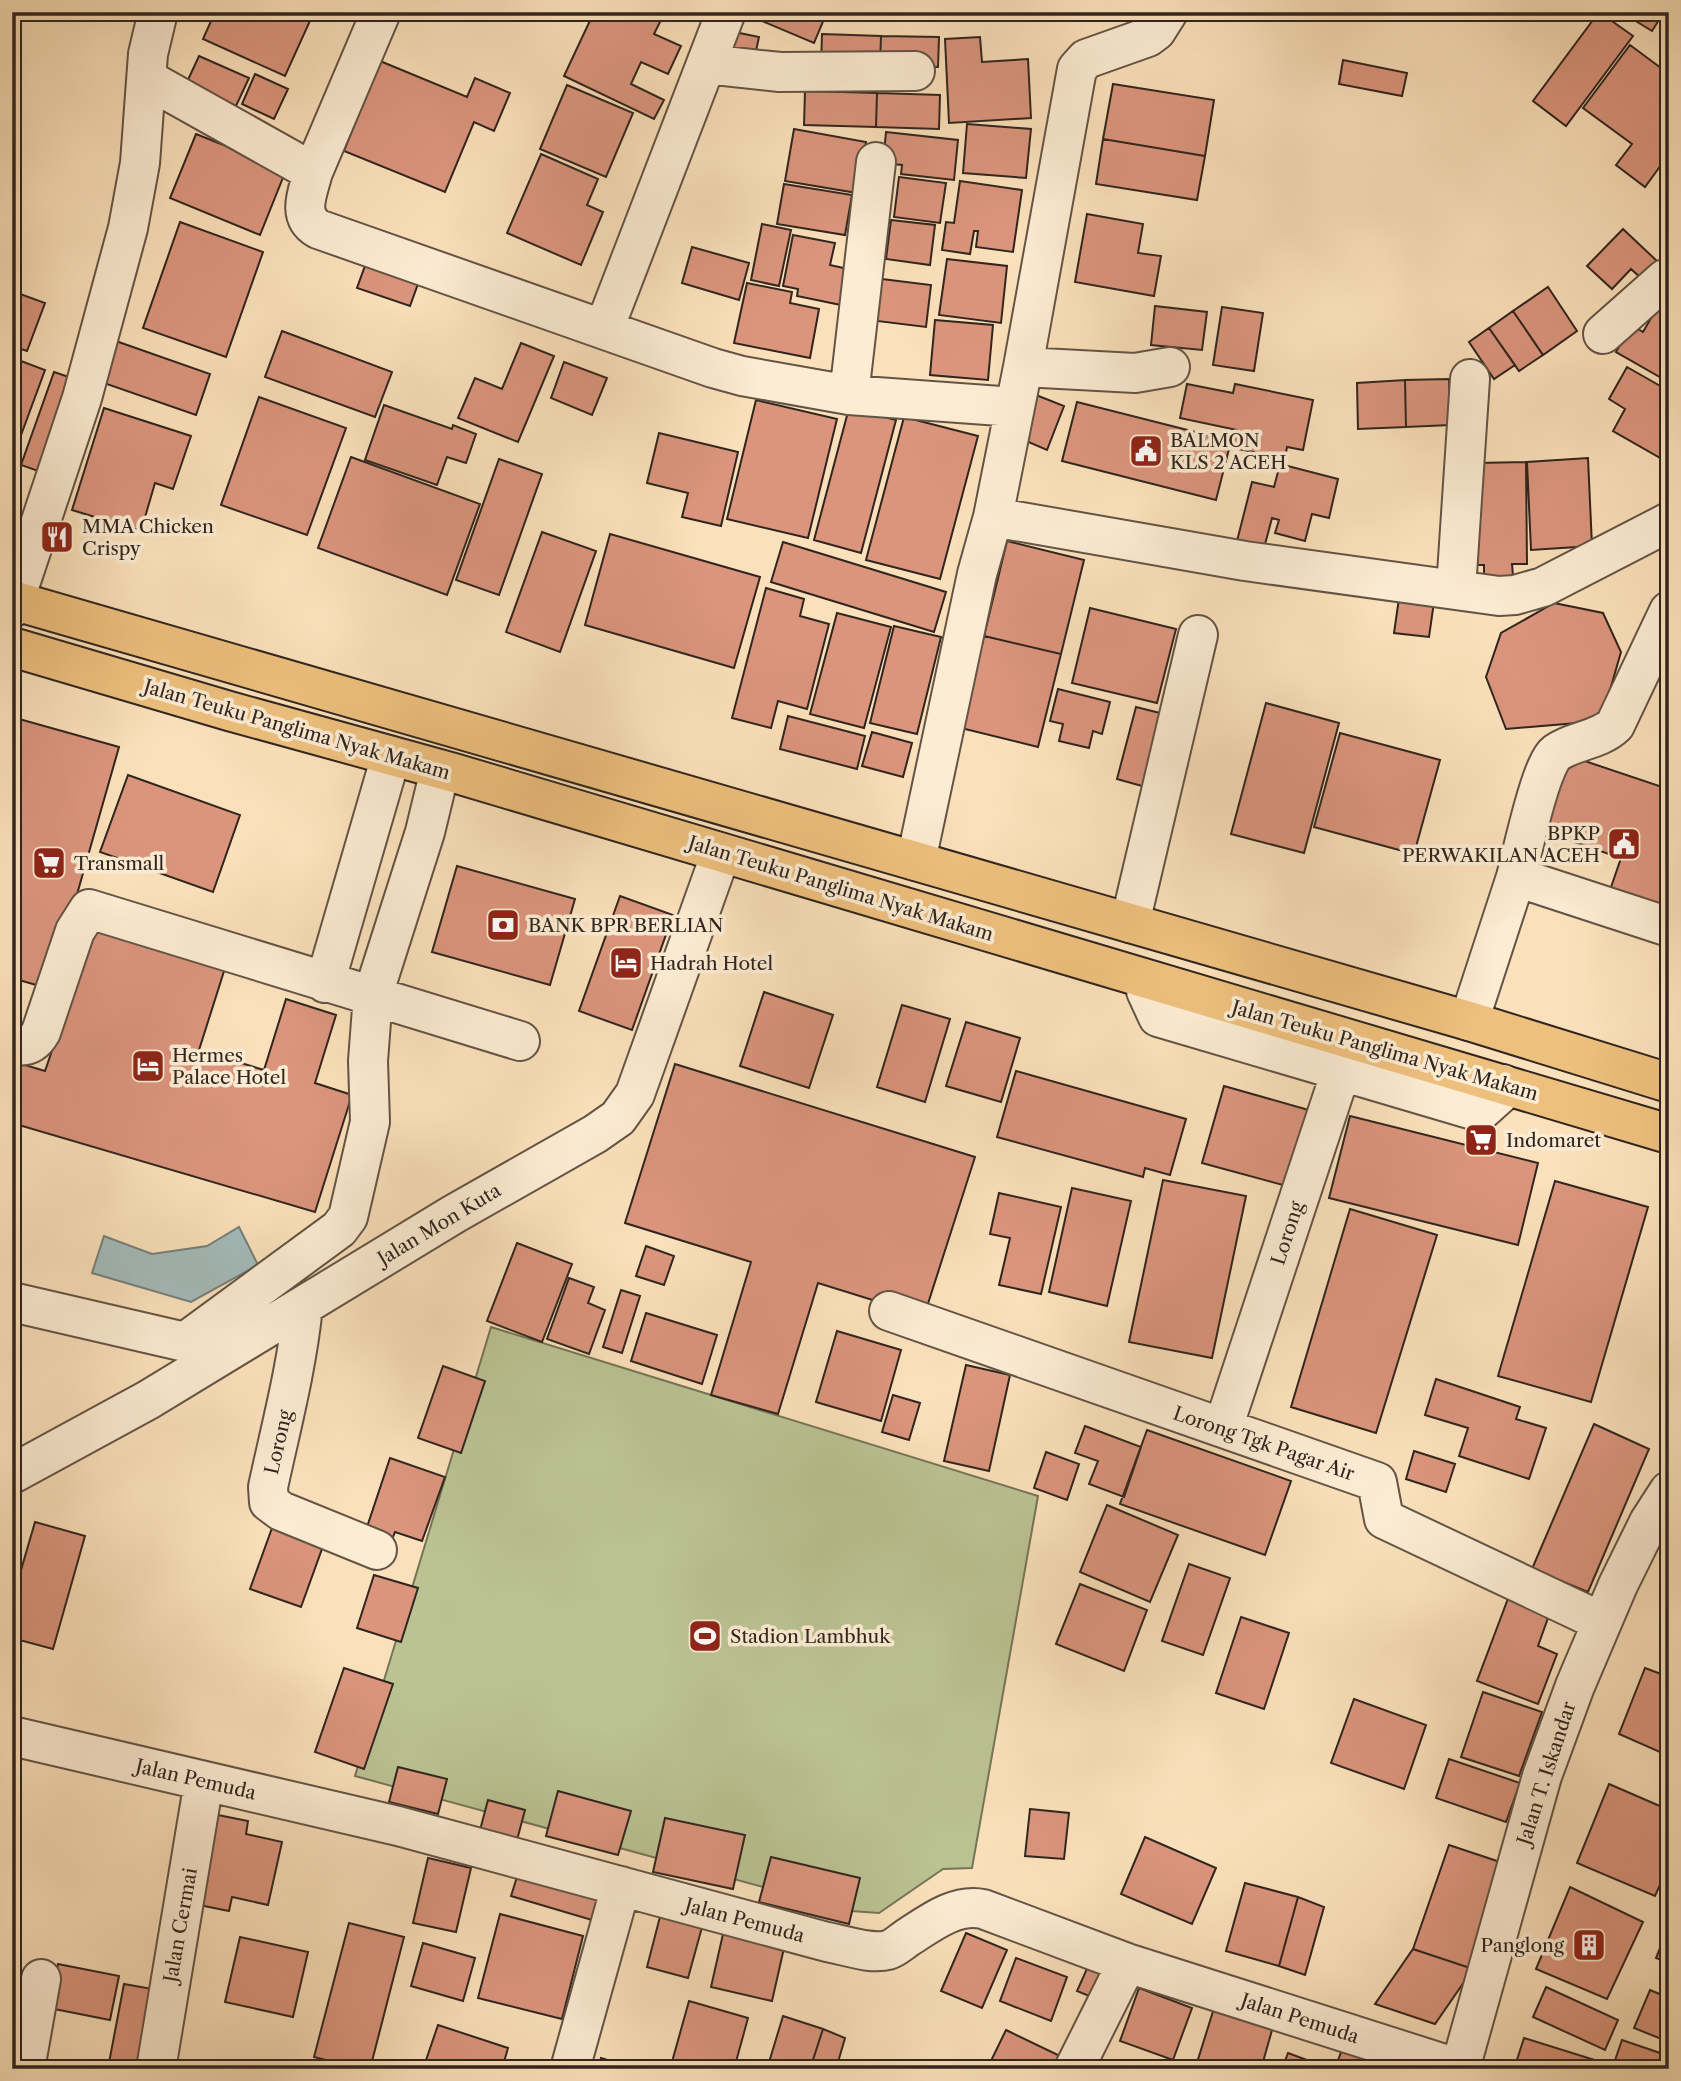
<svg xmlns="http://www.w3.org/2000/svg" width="1681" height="2081" font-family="'Libre Caslon Text',serif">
<rect width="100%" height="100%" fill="#fbe1bb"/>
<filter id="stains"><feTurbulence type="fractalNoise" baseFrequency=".00286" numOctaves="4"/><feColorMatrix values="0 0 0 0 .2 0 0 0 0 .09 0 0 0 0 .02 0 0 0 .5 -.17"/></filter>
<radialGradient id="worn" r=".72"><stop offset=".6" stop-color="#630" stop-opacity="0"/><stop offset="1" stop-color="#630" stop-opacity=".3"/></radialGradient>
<path fill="#bbc393" stroke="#767459" stroke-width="2" d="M491,1327L1038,1496L972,1868L943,1869L879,1913L851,1911L355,1776Z"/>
<path fill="#a3bbba" stroke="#757f7c" stroke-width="2" d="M239,1227L258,1265L191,1302L92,1273L104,1236L152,1254L207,1246Z"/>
<path fill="#db957d" stroke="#30251f" stroke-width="2" d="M215,12H314L285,76L203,39Z
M594,12H655L663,16L654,34L681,46L668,74L641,62L631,84L664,100L654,119L564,76Z
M757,12H827L814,43L755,18Z
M1599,12L1633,36L1566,126L1533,101Z
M1621,12H1664L1652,31Z
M725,30L759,37L754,60L720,54Z
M822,34L881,36L880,66L821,65Z
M881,36L939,37L938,67L880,66Z
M980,37L982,62L1028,59L1031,118L949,123L945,39Z
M1630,45L1669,74V154L1645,187L1616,165L1632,144L1583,108Z
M199,56L249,78L236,106L186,84Z
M1343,60L1407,73L1402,96L1339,84Z
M380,61L467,97L475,78L510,93L494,131L474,122L445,192L344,151Z
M255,74L288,89L274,119L242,104Z
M1113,84L1214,100L1205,156L1103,139Z
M567,85L633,113L606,177L540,149Z
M805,91L877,93L876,127L804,125Z
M877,93L940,95L939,129L876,127Z
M967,124L1031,129L1026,178L963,173Z
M794,129L866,142L857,193L785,181Z
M886,132L958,140L954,180L901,174L902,165L883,163Z
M196,134L286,170L260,235L170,198Z
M1103,139L1205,156L1197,200L1096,184Z
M541,154L598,179L587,205L603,212L581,265L507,233Z
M899,177L946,183L940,223L894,217Z
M960,181L1022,190L1013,252L976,247L978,231H974L970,254L942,250L946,222L954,223Z
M784,184L852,195L845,235L777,224Z
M1087,214L1143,224L1138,253L1161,256L1154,296L1075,282Z
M891,220L935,225L930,265L886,259Z
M180,222L263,252L226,357L143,328Z
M762,224L791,230L779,286L751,280Z
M1623,229L1658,262L1642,279L1631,269L1612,289L1587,266Z
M793,235L835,243L830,265L848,269L841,305L797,296L798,289L783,286Z
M692,247L749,263L739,300L682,283Z
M947,259L1007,266L1001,323L939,315Z
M366,263L419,281L410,306L357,288Z
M882,279L931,285L926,327L877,321Z
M747,283L792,292L790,303L819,309L810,358L734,343Z
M1548,287L1577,331L1543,355L1513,311Z
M12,291L45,303L27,351L12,346Z
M1661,301L1669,305V375L1665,380L1616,352L1631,325L1643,332Z
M1155,306L1207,312L1202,350L1151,345Z
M1222,307L1263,313L1254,371L1213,365Z
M1513,311L1543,355L1519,371L1489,328Z
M935,320L993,325L988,380L930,375Z
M1489,328L1515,365L1494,379L1469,342Z
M282,331L392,372L375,417L265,377Z
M113,340L210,374L196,415L98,381Z
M521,343L554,356L518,442L458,418L475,378L502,389Z
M13,358L45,370L14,454L12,453Z
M564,362L607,378L592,415L551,398Z
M1627,367L1669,391V463L1613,431L1625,409L1609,399Z
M54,372L75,379L41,472L21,465Z
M1449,379L1450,425L1406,427L1405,380Z
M1405,380L1406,427L1358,429L1357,383Z
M1187,384L1233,393L1235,384L1313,400L1303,450L1287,447L1285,458L1233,448L1237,430L1180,418Z
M1031,393L1064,406L1047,450L1026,441L1030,430L1019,426Z
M259,397L346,428L307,535L221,505Z
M756,400L837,419L808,538L727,519Z
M1077,402L1231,441L1216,500L1062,461Z
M384,405L452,429L453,425L476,434L466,463L447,457L437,485L365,460Z
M104,408L191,436L173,489L155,483L141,531L72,510Z
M849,408L896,420L861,553L814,540Z
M904,417L978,436L940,579L866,560Z
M659,433L738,452L721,526L682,517L688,493L647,483Z
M351,457L480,504L447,595L318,548Z
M1588,458L1592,546L1531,550L1527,462Z
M499,459L542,474L499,595L456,580Z
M1526,462L1527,564H1512L1513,576L1484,577V565H1477L1476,463Z
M1280,464L1338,479L1329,518L1312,514L1305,541L1275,533L1279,520L1272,518L1264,548L1237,541L1252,482L1274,487Z
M542,532L596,551L560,652L506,632Z
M610,534L760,577L734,668L585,625Z
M1007,541L1084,560L1061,654L984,636Z
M783,542L946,592L934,632L771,582Z
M1401,584L1436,588L1429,637L1394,633Z
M766,588L804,599L800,616L829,624L807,709L778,701L771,728L732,718Z
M1554,603L1603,613L1621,652L1601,721L1506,729L1486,677L1501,633Z
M1090,608L1176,629L1157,703L1072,683Z
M837,613L891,627L864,728L810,714Z
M894,626L941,637L917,734L870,723Z
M984,636L1061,654L1038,747L961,728Z
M1058,689L1110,702L1102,734L1093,731L1089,748L1059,741L1063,724L1050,721Z
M1266,703L1339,723L1304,853L1231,834Z
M1136,707L1180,718L1160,791L1117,779Z
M788,716L865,736L857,769L780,749Z
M12,717L119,747L50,989L12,978Z
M872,732L912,743L903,777L862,766Z
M1340,733L1440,760L1414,854L1314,827Z
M1561,753L1662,787L1669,767V909L1610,890L1621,858L1536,829Z
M128,775L240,815L213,892L100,852Z
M457,866L575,899L550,985L432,952Z
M620,896L673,915L632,1030L579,1011Z
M94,928L226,965L199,1050L264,1070L286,999L336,1015L315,1083L352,1095L315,1212L12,1123V1061L45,1071Z
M764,992L833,1015L809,1088L740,1066Z
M902,1005L950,1019L925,1102L877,1087Z
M966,1022L1020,1038L1001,1102L946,1086Z
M675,1064L975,1157L924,1316L818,1283L778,1414L711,1395L751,1262L625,1223Z
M1016,1071L1186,1119L1170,1175L1145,1168L1143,1177L997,1137Z
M1224,1086L1319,1113L1298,1189L1202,1163Z
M1350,1116L1538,1163L1518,1245L1329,1198Z
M1163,1180L1246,1196L1212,1358L1129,1342Z
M1555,1181L1648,1207L1591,1402L1498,1376Z
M1072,1188L1131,1201L1107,1306L1049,1292Z
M999,1193L1061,1207L1041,1294L999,1285L1010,1238L990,1234Z
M1350,1209L1437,1235L1376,1433L1291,1407Z
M517,1243L572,1264L542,1342L487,1321Z
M646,1246L674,1256L664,1285L636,1276Z
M569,1278L594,1287L588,1303L605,1310L589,1354L547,1339Z
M621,1290L640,1296L622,1353L603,1347Z
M646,1313L717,1335L702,1384L631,1361Z
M837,1331L901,1350L881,1421L816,1402Z
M966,1365L1010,1375L989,1471L944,1461Z
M443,1366L485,1381L461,1453L418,1438Z
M1436,1379L1520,1407L1516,1419L1546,1428L1529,1479L1459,1456L1468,1428L1425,1415Z
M893,1395L920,1403L909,1440L882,1432Z
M1594,1424L1649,1449L1588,1592L1532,1569Z
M1085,1426L1141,1447L1124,1497L1089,1484L1098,1461L1075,1453Z
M1147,1430L1291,1481L1265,1555L1120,1504Z
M1414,1451L1455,1464L1446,1492L1406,1479Z
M1046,1452L1079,1464L1067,1500L1034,1488Z
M390,1458L445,1477L422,1541L395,1532L391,1542L365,1533Z
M1107,1505L1178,1535L1150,1602L1080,1572Z
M35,1522L85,1536L53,1649L12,1638V1601Z
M272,1528L323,1546L301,1607L250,1589Z
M1189,1564L1230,1578L1203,1655L1162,1641Z
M374,1575L418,1588L401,1642L357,1628Z
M1080,1584L1147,1610L1124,1671L1056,1644Z
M1512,1588L1553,1604L1538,1646L1557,1654L1538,1704L1477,1681Z
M1241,1617L1289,1633L1264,1709L1216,1693Z
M344,1668L393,1684L364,1769L315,1752Z
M1645,1668L1669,1677V1756L1619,1734Z
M1483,1692L1542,1712L1519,1776L1461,1757Z
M1354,1699L1426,1725L1404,1789L1331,1763Z
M1449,1759L1520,1783L1506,1822L1436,1798Z
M398,1767L447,1779L438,1814L389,1802Z
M1609,1784L1669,1810V1865L1655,1896L1577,1863Z
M558,1791L631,1811L618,1855L546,1836Z
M488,1800L525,1810L517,1840L480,1830Z
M1030,1809L1069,1813L1064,1859L1025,1856Z
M213,1814L248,1821L246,1834L282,1842L268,1905L232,1897L229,1911L194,1904Z
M665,1818L745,1835L733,1889L653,1872Z
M1145,1837L1216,1868L1192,1924L1121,1894Z
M1449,1845L1509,1865L1473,1969L1413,1949Z
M771,1857L860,1878L849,1924L759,1902Z
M428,1858L471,1868L456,1932L413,1923Z
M522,1861L603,1886L592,1920L511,1896Z
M1245,1883L1298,1897L1279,1966L1226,1951Z
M1570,1887L1643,1922L1607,1999L1536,1969Z
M1298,1897L1324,1907L1305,1975L1279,1966Z
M662,1909L704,1920L688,1978L647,1967Z
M500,1914L583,1936L562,2019L478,1998Z
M349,1923L404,1937L370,2069H361L314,2057Z
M1669,1926V1963L1656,1958Z
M966,1933L1007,1950L982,2008L941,1991Z
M723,1934L784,1948L772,2001L711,1987Z
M240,1937L308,1952L293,2017L225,2002Z
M423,1943L475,1958L463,2001L411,1986Z
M12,1945L17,1947L12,1965Z
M1413,1949L1473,1969L1435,2024L1375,2004Z
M1016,1958L1067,1977L1051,2021L1000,2001Z
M1090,1962L1119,1974L1106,2003L1077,1991Z
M58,1964L119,1976L110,2020L49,2008Z
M124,1984L158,1990L142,2069L108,2068Z
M1546,1987L1618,2020L1605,2050L1533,2017Z
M1139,1988L1192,2008L1173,2060L1120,2041Z
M1650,1990L1669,1998V2042L1634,2028Z
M689,2001L748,2018L734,2069H670Z
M1215,2005L1274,2023L1261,2069H1195Z
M783,2016L823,2029L810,2069H767Z
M438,2025L508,2048L502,2069H423Z
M823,2029L845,2038L836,2069H810Z
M1006,2030L1087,2069H987Z
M1349,2031L1429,2069H1352L1337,2063Z
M1524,2038L1601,2062L1599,2069H1514Z
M1622,2040L1663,2054L1658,2069H1612Z
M1288,2053L1331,2069H1282Z
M601,2058L637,2069H598Z
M1122,2062L1140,2069H1120Z"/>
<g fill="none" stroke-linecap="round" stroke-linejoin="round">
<defs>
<path id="minor" d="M706,64L780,72L915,71
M147,79L313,172C308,192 296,216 318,229L713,368L742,376L849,395L1014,407
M313,172L381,12
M604,329L726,12
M1603,334L1665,279L1669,278
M1023,367L1135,373L1170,367
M849,395L876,162
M993,517L1245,561L1499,596L1515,595L1543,587L1669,522
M1456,589L1470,379
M12,608L82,398L128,228L140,163L148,54L158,12
M916,861L977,574L993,517L1023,367L1077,69L1086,59L1148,37L1156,31L1168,12
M1516,877C1522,854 1541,764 1556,753C1574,740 1598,741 1615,725L1669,611
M1130,923L1198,635
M1149,980L1146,991L1158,1017L1480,1112L1500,1094L1503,1084
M325,983L391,756
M1469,1021L1516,877L1669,927
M12,1044C26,1048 34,1044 41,1032L75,931L89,909L520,1041
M12,1302L185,1342L339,1229L348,1217L370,1122L368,1061L373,995L425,832L440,770
M303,1306C297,1367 281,1427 268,1487L269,1502L281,1511L377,1550
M889,1311L1377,1482L1384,1519L1602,1622
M1223,1428L1349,1047
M12,1474L148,1400L454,1214L595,1134L618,1118L635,1094L721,853
M12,1736L398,1826L827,1942C845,1945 870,1955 888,1950C895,1948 901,1942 907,1938C929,1924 955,1903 983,1909L1127,1963L1460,2069
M25,2069L41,1979
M156,2069L204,1781
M570,2069L621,1886
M1074,2069L1127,1963
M1460,2069L1542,1776L1575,1686L1618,1585L1649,1522L1669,1491"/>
<path id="major" d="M12,600L1469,1021L1669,1083
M12,647L229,711L454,773L1669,1134"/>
</defs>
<use href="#minor" stroke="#635446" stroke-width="42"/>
<use href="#major" stroke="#30251f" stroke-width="42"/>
<use href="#minor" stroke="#fcecd3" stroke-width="38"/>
<use href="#major" stroke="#eec07e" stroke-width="38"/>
</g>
<defs>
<symbol id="civic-square" viewBox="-11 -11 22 22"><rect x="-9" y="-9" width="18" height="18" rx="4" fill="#8f2418" stroke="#fcecd3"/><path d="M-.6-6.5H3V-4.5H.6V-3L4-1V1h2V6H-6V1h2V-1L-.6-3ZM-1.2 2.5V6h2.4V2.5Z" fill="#fff"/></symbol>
<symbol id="restaurant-square" viewBox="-11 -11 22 22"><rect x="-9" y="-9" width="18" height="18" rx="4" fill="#8f2418" stroke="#fcecd3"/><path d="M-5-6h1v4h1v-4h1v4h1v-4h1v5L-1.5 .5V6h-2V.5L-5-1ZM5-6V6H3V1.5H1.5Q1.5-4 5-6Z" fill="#fff"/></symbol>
<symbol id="supermarket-square" viewBox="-11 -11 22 22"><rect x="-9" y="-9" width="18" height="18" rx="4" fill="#8f2418" stroke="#fcecd3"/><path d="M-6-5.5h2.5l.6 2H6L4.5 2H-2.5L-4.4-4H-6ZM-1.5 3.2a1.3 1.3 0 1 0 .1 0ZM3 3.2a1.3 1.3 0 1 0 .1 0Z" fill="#fff"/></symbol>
<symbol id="bank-square" viewBox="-11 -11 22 22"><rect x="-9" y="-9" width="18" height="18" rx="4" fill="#8f2418" stroke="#fcecd3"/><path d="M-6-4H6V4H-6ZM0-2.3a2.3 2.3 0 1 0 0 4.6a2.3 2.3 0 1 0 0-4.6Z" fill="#fff"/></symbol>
<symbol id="hotel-square" viewBox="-11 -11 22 22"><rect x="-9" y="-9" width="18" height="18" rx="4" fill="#8f2418" stroke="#fcecd3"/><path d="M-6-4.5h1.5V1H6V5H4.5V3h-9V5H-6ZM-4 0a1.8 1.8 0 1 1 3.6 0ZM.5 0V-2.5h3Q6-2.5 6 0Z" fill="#fff"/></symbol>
<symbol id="stadium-square" viewBox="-11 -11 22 22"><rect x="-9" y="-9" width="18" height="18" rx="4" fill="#8f2418" stroke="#fcecd3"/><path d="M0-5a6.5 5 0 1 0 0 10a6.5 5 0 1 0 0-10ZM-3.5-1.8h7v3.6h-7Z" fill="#fff"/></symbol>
<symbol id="building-square" viewBox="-11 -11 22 22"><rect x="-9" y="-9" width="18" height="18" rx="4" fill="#8f2418" stroke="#fcecd3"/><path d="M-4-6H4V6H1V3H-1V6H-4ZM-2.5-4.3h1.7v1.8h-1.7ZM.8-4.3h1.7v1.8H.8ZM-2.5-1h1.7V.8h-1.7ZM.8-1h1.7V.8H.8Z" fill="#fff"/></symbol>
</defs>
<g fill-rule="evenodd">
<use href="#civic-square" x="1127" y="432" width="38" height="38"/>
<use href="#restaurant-square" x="38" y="518" width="38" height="38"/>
<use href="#civic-square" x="1605" y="825" width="38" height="38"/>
<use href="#supermarket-square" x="30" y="844" width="38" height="38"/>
<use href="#bank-square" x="484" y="906" width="38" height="38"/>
<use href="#hotel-square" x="607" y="944" width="38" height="38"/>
<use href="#hotel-square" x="129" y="1047" width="38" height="38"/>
<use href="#supermarket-square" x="1462" y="1121" width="38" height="38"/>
<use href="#stadium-square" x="686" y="1617" width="38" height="38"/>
<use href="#building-square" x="1570" y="1926" width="38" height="38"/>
</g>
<g text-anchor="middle" stroke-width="7" stroke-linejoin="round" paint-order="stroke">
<g font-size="19" fill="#30251f" stroke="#fcecd3" text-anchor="start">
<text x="1170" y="447">BALMON<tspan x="1170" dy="22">KLS 2 ACEH</tspan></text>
<text x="82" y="533">MMA Chicken<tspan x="82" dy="22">Crispy</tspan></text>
<text x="1600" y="840" text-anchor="end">BPKP<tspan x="1600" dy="22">PERWAKILAN ACEH</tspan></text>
<text x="74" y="870">Transmall</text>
<text x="528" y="932">BANK BPR BERLIAN</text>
<text x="650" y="970">Hadrah Hotel</text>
<text x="172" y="1062">Hermes<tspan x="172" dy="22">Palace Hotel</tspan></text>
<text x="1506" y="1147">Indomaret</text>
<text x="730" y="1643">Stadion Lambhuk</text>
<text x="1564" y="1952" text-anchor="end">Panglong</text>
</g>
<g font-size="19" fill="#30251f" stroke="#fcecd3">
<text transform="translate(297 729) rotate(16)" y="7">Jalan Teuku Panglima Nyak Makam</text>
<text transform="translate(841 888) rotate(17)" y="7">Jalan Teuku Panglima Nyak Makam</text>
<text transform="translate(1385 1050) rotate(16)" y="7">Jalan Teuku Panglima Nyak Makam</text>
<text transform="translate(439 1224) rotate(-31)" y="7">Jalan Mon Kuta</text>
<text transform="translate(1287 1233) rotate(-72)" y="7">Lorong</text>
<text transform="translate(278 1442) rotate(-77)" y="7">Lorong</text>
<text transform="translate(1264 1443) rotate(19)" y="7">Lorong Tgk Pagar Air</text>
<text transform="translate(1546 1773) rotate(-72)" y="7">Jalan T. Iskandar</text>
<text transform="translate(196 1779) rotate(13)" y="7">Jalan Pemuda</text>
<text transform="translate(745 1920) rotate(15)" y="7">Jalan Pemuda</text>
<text transform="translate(180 1925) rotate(-80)" y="7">Jalan Cermai</text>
<text transform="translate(1300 2018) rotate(18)" y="7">Jalan Pemuda</text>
</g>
</g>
<rect width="1681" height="2081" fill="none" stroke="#fbe1bb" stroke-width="42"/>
<rect x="14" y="14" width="1653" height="2053" fill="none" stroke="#30251f" stroke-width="3.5"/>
<rect x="21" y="21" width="1639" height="2039" fill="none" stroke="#30251f" stroke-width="2"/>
<rect width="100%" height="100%" filter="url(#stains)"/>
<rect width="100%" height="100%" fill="url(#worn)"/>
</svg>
